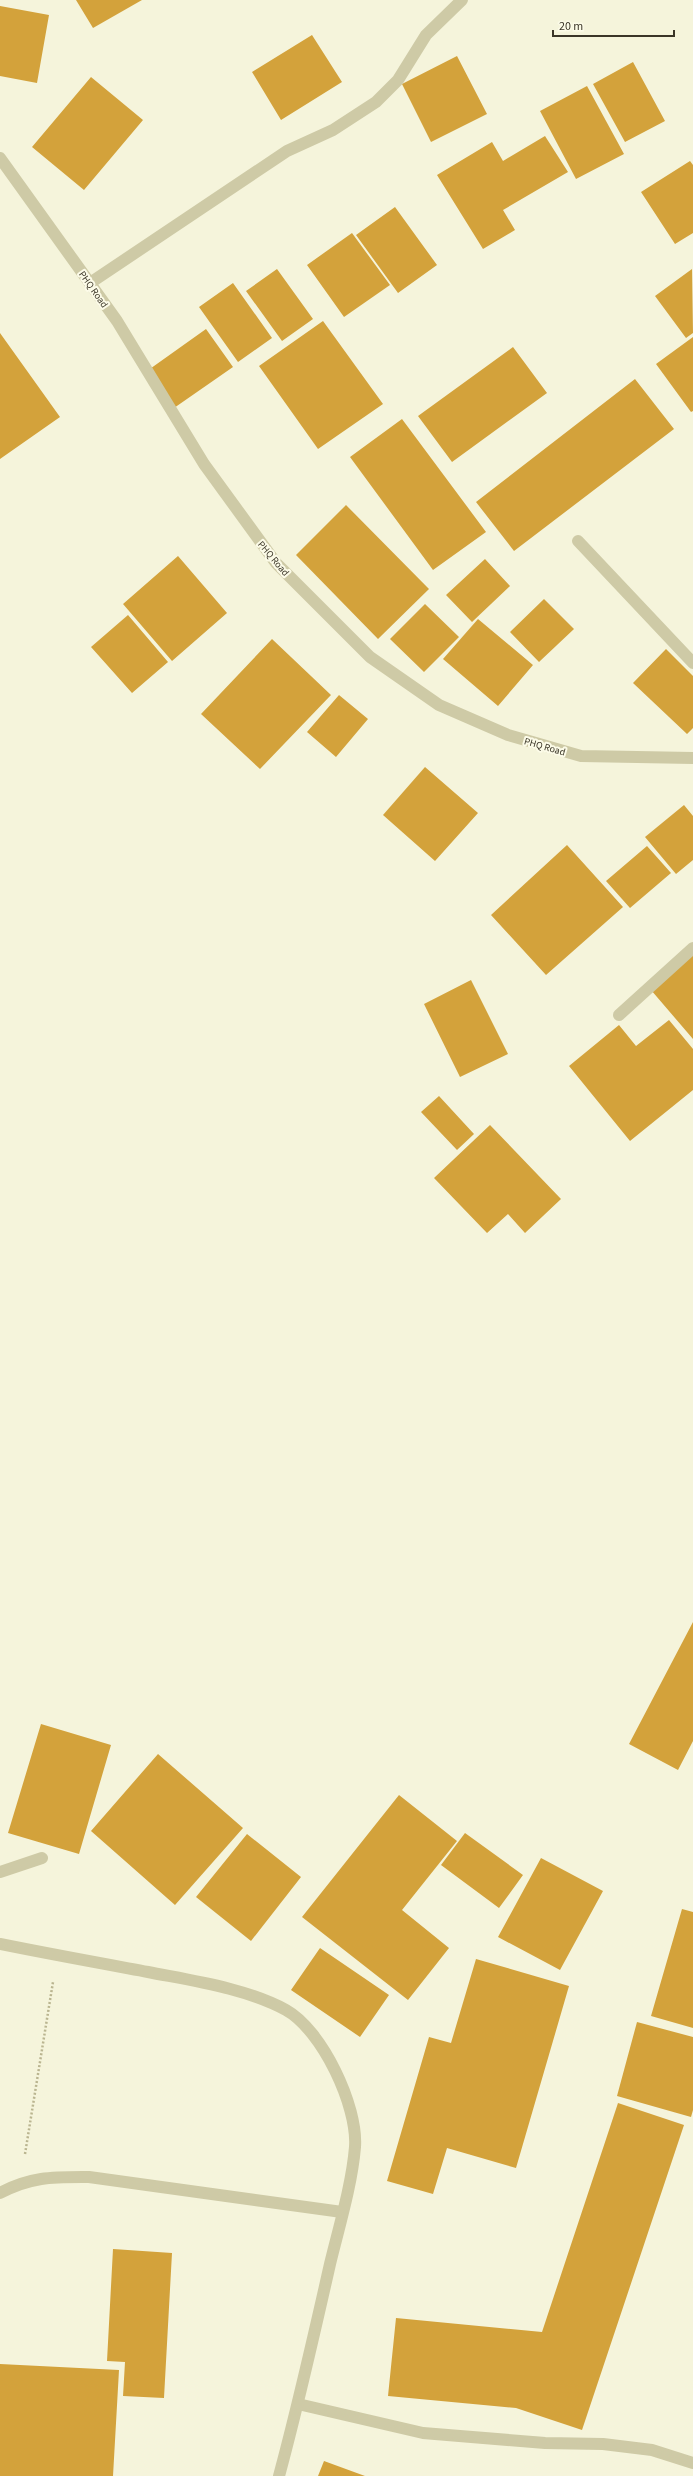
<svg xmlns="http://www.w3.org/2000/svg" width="693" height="2476" font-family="'Source Sans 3',sans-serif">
<rect width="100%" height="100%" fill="#f5f4db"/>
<path fill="#d3a23b" d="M76,0H142L93,28Z
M0,6L49,15L37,83L0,76Z
M312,35L342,82L281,120L252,72Z
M457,56L487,114L431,142L402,84Z
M633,62L665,121L625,142L593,84Z
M91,77L143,120L84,190L32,147Z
M587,86L624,154L576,179L540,111Z
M545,136L568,172L503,210L515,230L483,249L437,175L492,142L503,161Z
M690,161L693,165V233L675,244L641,192Z
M395,207L437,265L398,293L356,235Z
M352,233L390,285L344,317L307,265Z
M277,269L313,319L282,341L246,291Z
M692,269L693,333L686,338L655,296Z
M233,283L272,338L238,362L199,307Z
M323,321L383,404L318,449L259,366Z
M206,329L233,367L174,408L147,371Z
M0,333L60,417L0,459Z
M693,337V411L691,412L656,364Z
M513,347L547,393L452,462L418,416Z
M635,379L674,429L514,551L476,502Z
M402,419L486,532L433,570L350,457Z
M346,505L429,589L378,639L296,555Z
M178,556L227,613L172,661L123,604Z
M485,559L510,586L472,622L446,595Z
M544,599L574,629L539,662L510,632Z
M425,604L459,637L424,672L390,639Z
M128,615L168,662L132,693L91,647Z
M478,619L533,665L498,706L443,659Z
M272,639L331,695L260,769L201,714Z
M666,649L693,676V728L687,734L633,683Z
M339,695L368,719L336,757L307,732Z
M425,767L478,813L435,861L383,815Z
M684,805L693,816V860L676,874L645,837Z
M567,845L623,907L546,975L491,915Z
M647,846L671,873L630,908L606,881Z
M693,955V1039L651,990Z
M471,980L508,1054L460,1077L424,1004Z
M669,1020L693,1049V1090L630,1141L569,1066L619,1025L636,1046Z
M439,1096L474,1134L457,1150L421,1112Z
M490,1125L561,1199L525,1233L508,1214L487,1233L434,1178Z
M693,1622V1741L678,1770L629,1744Z
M41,1724L111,1745L79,1854L8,1833Z
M158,1754L243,1828L175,1905L91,1831Z
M399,1795L457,1841L402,1910L449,1948L408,2000L302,1917Z
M465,1833L523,1875L499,1908L441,1865Z
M247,1834L301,1877L251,1941L196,1897Z
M541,1858L603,1891L560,1970L498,1937Z
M682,1909L693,1912V2028L651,2016Z
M320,1948L389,1995L360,2037L291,1990Z
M476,1959L569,1986L516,2168L447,2148L433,2194L387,2181L429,2037L451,2043Z
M637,2022L693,2037V2110L691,2117L617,2096Z
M618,2103L684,2125L582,2430L516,2408L388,2396L396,2318L542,2332Z
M113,2249L172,2253L164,2398L123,2396L125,2362L107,2361Z
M0,2364L119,2370L113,2476H0Z
M324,2461L365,2476H318Z"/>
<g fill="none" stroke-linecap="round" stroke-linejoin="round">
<path stroke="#bab590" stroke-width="2.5" stroke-dasharray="2 2" stroke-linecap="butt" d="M25,2154L53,1982"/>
<path stroke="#cecaa6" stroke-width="12" d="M0,158L117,321L204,464L276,563L370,657L439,705L508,735L581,756L693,758
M90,283L287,151L333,130L376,102L398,80L426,35L462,0
M578,541L693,663
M619,1015L693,948
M0,1872L42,1858
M0,1944C49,1954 99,1963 148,1972C194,1981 245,1988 286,2010C322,2030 358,2106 355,2147C352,2184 339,2227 330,2264C314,2335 298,2406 279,2476
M0,2193C32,2176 54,2177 89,2177L342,2212
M298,2404L423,2433L545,2443L603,2444L652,2450L693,2463"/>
</g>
<g text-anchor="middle" stroke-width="4" stroke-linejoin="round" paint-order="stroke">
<g font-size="10" fill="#3a3527" stroke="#fcfbe8">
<text transform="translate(94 289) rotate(55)" y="4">PHQ Road</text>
<text transform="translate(274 558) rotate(50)" y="4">PHQ Road</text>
<text transform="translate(545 746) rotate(16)" y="4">PHQ Road</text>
</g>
</g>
<path d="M553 30v6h121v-6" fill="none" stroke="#3a3527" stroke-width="2"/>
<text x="559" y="30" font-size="12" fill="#3a3527" stroke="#fcfbe8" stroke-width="3" paint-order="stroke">20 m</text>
</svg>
